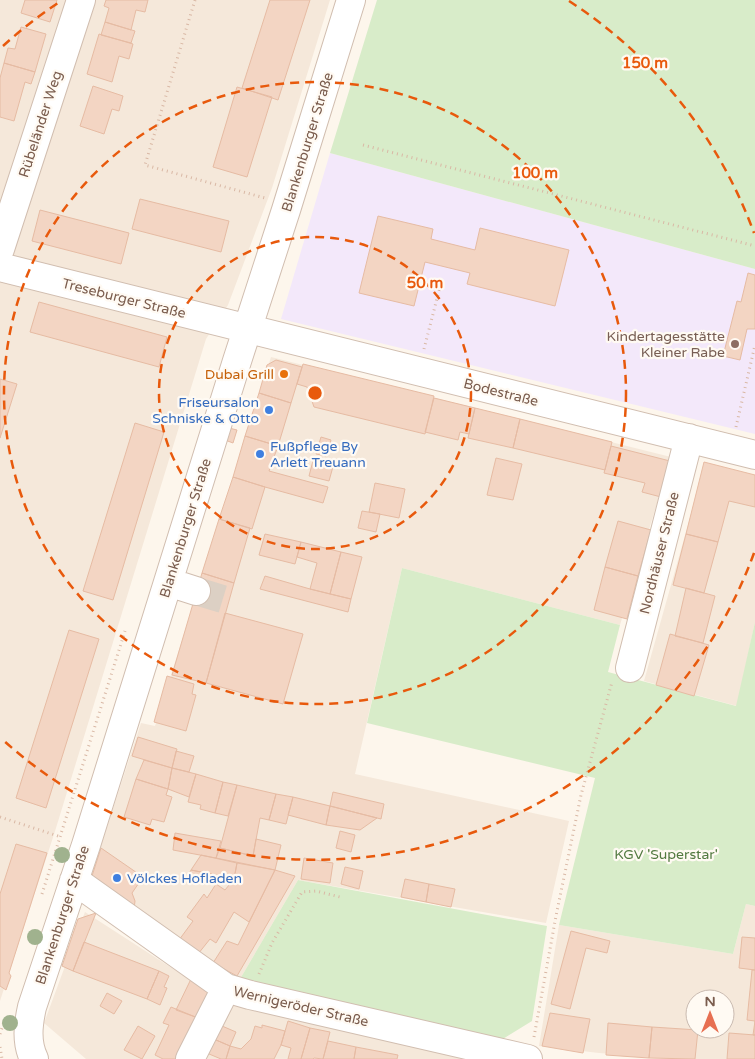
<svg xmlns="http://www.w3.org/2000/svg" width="755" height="1059" font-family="'Varela Round',sans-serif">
<rect width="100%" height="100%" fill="#fdf6ec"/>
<path fill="#f5e8da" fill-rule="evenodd" d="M0,0H330L272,188L228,305L206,339L56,828L0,1001Z
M271,357L671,457L620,625L402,568L355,774L569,821L546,923L298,880L240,979L89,882L141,723L155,726Z
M705,464L755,476V622L737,706L644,681Z
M746,904L755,906V1059H676L599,1053L539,1046L559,925L733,954ZM695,999H725V1029H695Z
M85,912L226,1003L463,1059H86L44,1023Z"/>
<path fill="#f3e8fa" d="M330,153L755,269V434L281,319Z"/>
<path fill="#d8ecc9" d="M377,0H755V269L330,153Z
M402,568L620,625L608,672L736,706L755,622V906L746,904L733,954L559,925L595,778L367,723Z
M298,880L547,926L532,1021L498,1042L240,979Z"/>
<path fill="#f3d5c3" stroke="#e6bba3" d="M25,0H57L50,22L21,13Z
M106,0H148L145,12L136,10L131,30L105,22L109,8L104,6Z
M270,0H310L278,100L242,88Z
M105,22L135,31L131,43L101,35Z
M21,27L46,34L35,72L4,63L8,48L15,49Z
M99,34L133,44L129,59L119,56L112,82L87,74Z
M4,63L35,72L31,84L25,82L14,121L0,117V78Z
M93,86L123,96L119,111L112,109L104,134L80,126Z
M237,87L272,97L247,177L213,167Z
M140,199L229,221L221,252L132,229Z
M40,210L129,233L121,264L32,241Z
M378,216L433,229L431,239L475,250L480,228L569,250L555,306L467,284L470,273L425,262L414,306L359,293Z
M748,273L755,275V329H747L740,360L723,356L737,301L741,302Z
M39,302L167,337L159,367L30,332Z
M276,360L302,367L291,403L259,393L267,365Z
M303,364L434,396L425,434L314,407L307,387L297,384Z
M0,379L17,384L0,438Z
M259,393L291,403L278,446L245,436Z
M434,398L475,408L469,434L460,432L458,440L425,432Z
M475,408L520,419L513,448L468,438Z
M520,419L612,442L605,470L513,448Z
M135,423L164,432L113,600L83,591Z
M229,428L237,430L233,443L225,440Z
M245,436L278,446L269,471L328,487L323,503L265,487L233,477Z
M321,437L331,440L326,456L316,454Z
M611,446L670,461L661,497L642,492L645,483L604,473Z
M314,457L334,463L329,481L309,476Z
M496,458L522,464L513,500L487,495Z
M704,462L755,475V507L729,501L718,542L686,534Z
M233,477L265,487L252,529L219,519Z
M375,483L405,489L399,518L369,512Z
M362,511L380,514L376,532L358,528Z
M219,519L250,528L234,583L202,573Z
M618,521L651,530L638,576L605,567Z
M265,534L301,542L295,564L259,555Z
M686,534L718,542L704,593L673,585Z
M301,542L341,552L330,594L310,589L317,563L297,557Z
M341,552L362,557L351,599L330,594Z
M605,567L638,576L627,619L594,610Z
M202,573L234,583L206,683L172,675Z
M265,576L310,589L351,599L348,612L260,589Z
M686,588L715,596L703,643L675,636Z
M225,613L303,634L283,704L206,683Z
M69,630L99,639L46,808L16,798Z
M670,634L709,645L694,696L656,685Z
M167,676L194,684L192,694L196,695L186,731L154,722Z
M138,737L177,749L172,768L132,756Z
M176,751L194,756L189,772L172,768Z
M144,760L172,768L168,789L136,779Z
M172,768L196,774L189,797L168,789Z
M196,774L223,782L215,813L200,809L201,805L188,802Z
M136,779L168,789L166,795L172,797L164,822L152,819L150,825L124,817Z
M223,782L237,785L228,816L215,813Z
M237,785L276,794L269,820L260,818L253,856L220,848Z
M333,792L384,804L381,819L330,806Z
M276,794L293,797L286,824L269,820Z
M293,797L330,806L326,825L288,815Z
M330,806L377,818L360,830L326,825Z
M340,831L355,835L351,852L336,848Z
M175,833L221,841L216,858L173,850Z
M256,839L281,845L275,870L216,858L220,848L253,856Z
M16,844L47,853L9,973L11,976L6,990L0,986V894Z
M101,848L143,877L132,893L135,901L134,909L91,879Z
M201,855L237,863L234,879L191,870Z
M304,858L333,863L330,883L301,879Z
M237,863L275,870L249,922L234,912L216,943L210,939L198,954L179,940L193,921L187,917L204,894L207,898L216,884L225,890L234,879Z
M345,867L363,871L359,889L341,884Z
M191,870L212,874L210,883L186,878Z
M275,870L295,876L237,976L213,963L227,941L238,945Z
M405,879L429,884L426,902L401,897Z
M429,884L455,889L451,907L426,902Z
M96,913L73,971L62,966L78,919Z
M571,931L610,941L607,953L586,948L570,1009L551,1004Z
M742,937L755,938V970L739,968Z
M84,942L159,971L147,999L73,971Z
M752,970H755V1035H753L755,1021L747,1020Z
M159,971L169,976L164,987L167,988L160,1005L147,999Z
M191,979L211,991L198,1018L176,1010Z
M107,993L122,1001L114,1014L100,1006Z
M171,1007L198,1018L179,1059H163L155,1055L169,1025L163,1023Z
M550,1013L590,1019L583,1053L542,1046Z
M288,1021L310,1028L301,1059H288L291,1048L281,1045Z
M215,1023L236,1032L230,1046L209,1037Z
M608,1023L652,1027L649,1058L606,1055Z
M262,1025L285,1031L281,1045L274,1059H226L230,1046L241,1049L251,1039L255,1026L262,1028Z
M138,1026L155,1036L142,1059L124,1050Z
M652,1027L698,1030L695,1059L649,1058Z
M310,1028L330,1032L323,1059L314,1058L313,1059H301Z
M729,1033L755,1035V1059H727Z
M209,1037L230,1046L226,1059H221L202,1051Z
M328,1041L356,1047L354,1059H323Z
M356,1047L398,1055L397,1059H354Z"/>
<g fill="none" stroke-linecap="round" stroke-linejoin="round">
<path stroke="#dcd0c4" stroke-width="28" stroke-dasharray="28 14" stroke-linecap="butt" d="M196,591L229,601"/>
<defs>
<path id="minor" d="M0,249L81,0
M0,267L755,455
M168,582L196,591
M630,668L689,438
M74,880L226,988L250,995L528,1059
M34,1059C26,1042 28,1025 32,1007L86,845L237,361L286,210L351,0
M190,1059L226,988"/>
</defs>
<use href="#minor" stroke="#d1beb0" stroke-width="30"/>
<path stroke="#d9b8a5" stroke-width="3" stroke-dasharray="1 4" stroke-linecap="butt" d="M195,0L145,165L265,198
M363,145L755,246
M424,349L442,279
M736,427L755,345
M0,817L61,837
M42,894L125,631
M259,974L272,943L302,892L316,891L340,897
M0,1034L4,1022
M534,1037L556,916L581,795L612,682
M0,1047L2,1059"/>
<use href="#minor" stroke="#fff" stroke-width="28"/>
</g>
<g fill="#a0b28e">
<circle cx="62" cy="855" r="8"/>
<circle cx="35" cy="937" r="8"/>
<circle cx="10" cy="1023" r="8"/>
</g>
<g fill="none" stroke="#e8590c" stroke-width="2.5" stroke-dasharray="9 6">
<circle cx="315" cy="393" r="156"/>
<circle cx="315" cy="393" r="311"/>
<path d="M754 553A467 467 0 0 1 3 740M3 46A467 467 0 0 1 61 1M569 1A467 467 0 0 1 754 233"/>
</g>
<circle fill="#8d6e63" stroke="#fffaf3" stroke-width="2" cx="735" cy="344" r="5"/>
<circle fill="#e8710a" stroke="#fffaf3" stroke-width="2" cx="284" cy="374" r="5"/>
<g fill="#3f7fe0" stroke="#fffaf3" stroke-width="2">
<circle cx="269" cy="410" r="5"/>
<circle cx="260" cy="454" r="5"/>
<circle cx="117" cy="878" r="5"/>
</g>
<g text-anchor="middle" stroke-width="4.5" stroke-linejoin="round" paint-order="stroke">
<g font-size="14" fill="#7a5c4d" stroke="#fffaf3">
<text transform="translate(40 124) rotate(-72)" y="5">Rübeländer Weg</text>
<text transform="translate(307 142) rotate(-73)" y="5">Blankenburger Straße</text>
<text transform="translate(124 298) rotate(14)" y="5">Treseburger Straße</text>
<text transform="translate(501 392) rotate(14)" y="5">Bodestraße</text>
<text transform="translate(185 528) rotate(-73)" y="5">Blankenburger Straße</text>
<text transform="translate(659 553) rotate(-76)" y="5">Nordhäuser Straße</text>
<text transform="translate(62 915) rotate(-72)" y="5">Blankenburger Straße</text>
<text transform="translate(301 1006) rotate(13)" y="5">Wernigeröder Straße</text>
</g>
<g font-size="14" fill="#785e54" stroke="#fffaf3" text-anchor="end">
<text x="725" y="341">Kindertagesstätte<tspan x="725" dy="16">Kleiner Rabe</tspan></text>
</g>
<g font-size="14" fill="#c56008" stroke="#fffaf3" text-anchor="end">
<text x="274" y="379">Dubai Grill</text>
</g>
<g font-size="14" fill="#366cbe" stroke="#fffaf3" text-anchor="start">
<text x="259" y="407" text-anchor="end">Friseursalon<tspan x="259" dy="16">Schniske &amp; Otto</tspan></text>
<text x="270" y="451">Fußpflege By<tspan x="270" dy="16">Arlett Treuann</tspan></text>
<text x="127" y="883">Völckes Hofladen</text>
</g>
<g font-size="14" fill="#537a41" stroke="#fffaf3">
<text x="666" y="859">KGV 'Superstar'</text>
</g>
</g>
<circle cx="315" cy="393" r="8" fill="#e8590c" stroke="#fffaf3" stroke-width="2.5"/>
<g font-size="15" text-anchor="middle" font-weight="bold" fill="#e8590c" stroke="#fffaf3" stroke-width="4.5" stroke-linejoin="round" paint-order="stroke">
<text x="645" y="68">150 m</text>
<text x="535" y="178">100 m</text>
<text x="425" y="288">50 m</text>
</g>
<g transform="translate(710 1014)"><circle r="24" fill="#fffaf3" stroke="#cabbb1"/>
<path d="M0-4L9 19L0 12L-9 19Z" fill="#e76f51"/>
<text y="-8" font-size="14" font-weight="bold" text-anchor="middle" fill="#7a5c4d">N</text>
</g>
</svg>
